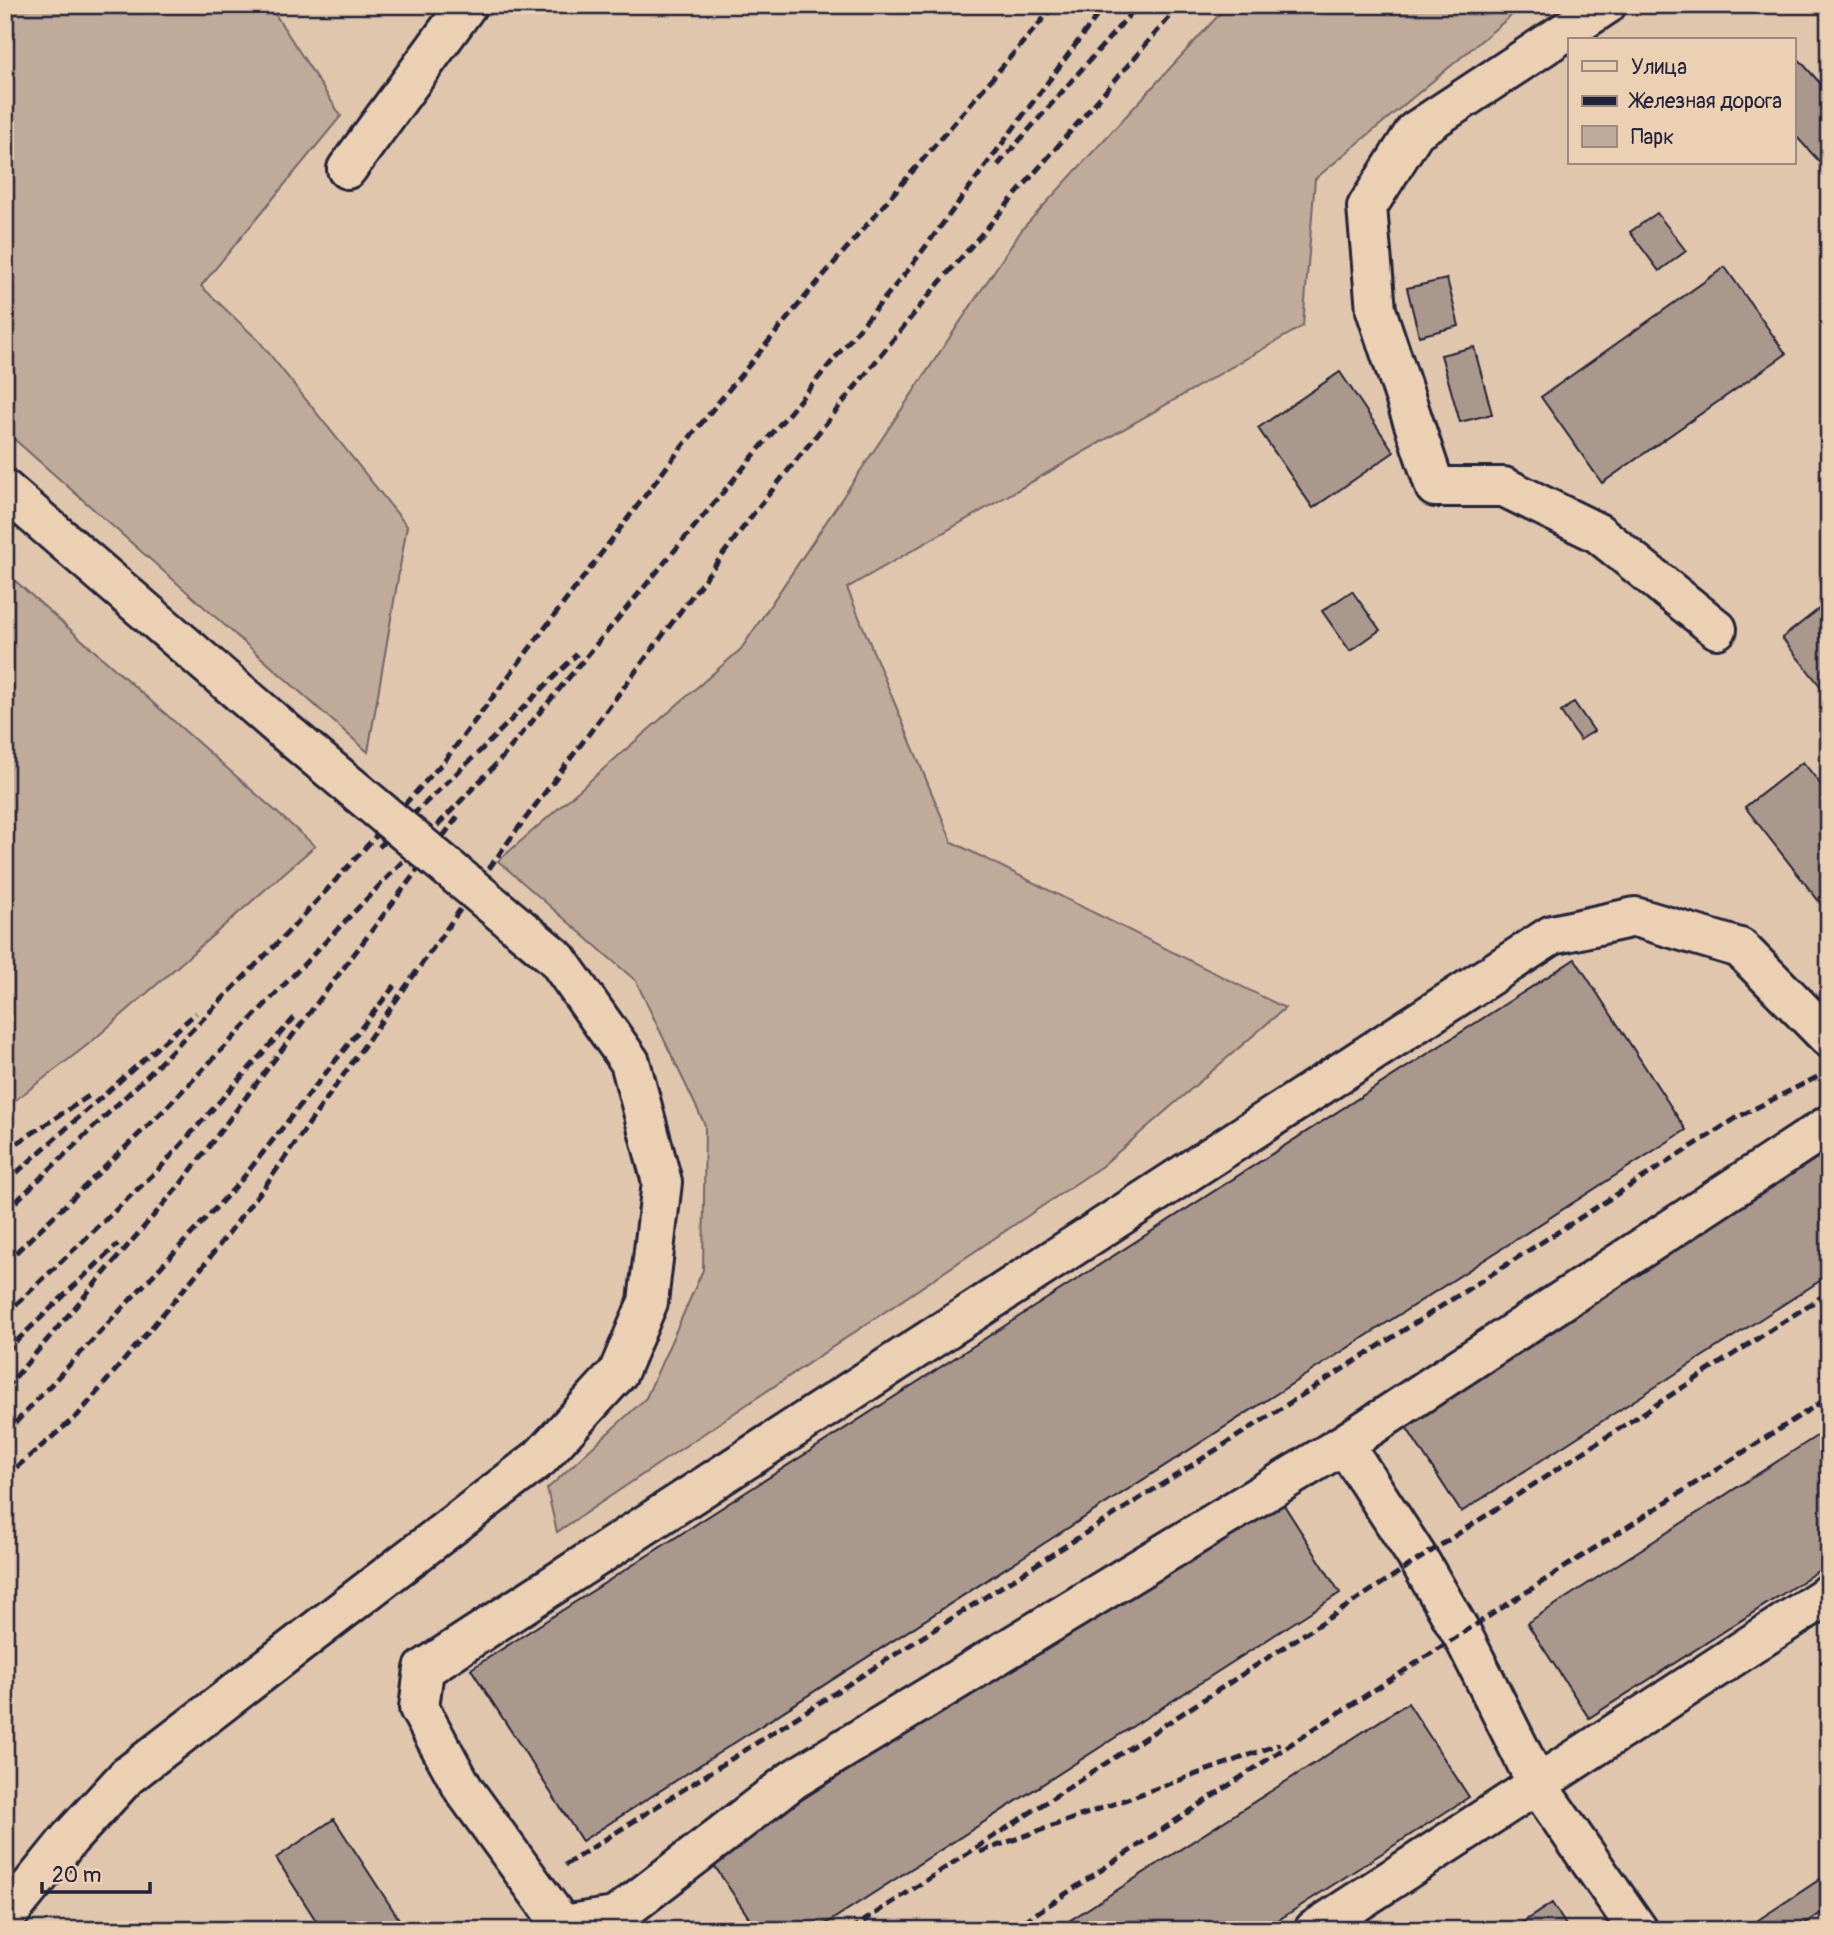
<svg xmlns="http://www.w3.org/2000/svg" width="1834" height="1935" font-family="Pangolin,sans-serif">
<rect width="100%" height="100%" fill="#e0c6ac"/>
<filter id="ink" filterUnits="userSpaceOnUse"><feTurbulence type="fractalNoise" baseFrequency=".0143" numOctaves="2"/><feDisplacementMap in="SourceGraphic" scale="14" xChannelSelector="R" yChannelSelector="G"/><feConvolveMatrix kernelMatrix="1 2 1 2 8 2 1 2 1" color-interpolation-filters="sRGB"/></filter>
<g filter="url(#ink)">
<path fill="#c0aa99" stroke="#71666a" stroke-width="2" d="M5,5H258L275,14L341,116L201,286L259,341L407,526L368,752L5,431Z
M1228,5H1524L1315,179L1303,326L847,588L952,842L1285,1008L1102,1166L557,1532L547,1489L646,1398L703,1270L705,1125L636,981L498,861L741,649L1023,228Z
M5,577L13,579L315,846L90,1043L5,1108Z"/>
<path fill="#ab988c" stroke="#22223b" stroke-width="2" d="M1794,54L1829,93V172L1794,134Z
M1657,213L1686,251L1659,271L1630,232Z
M1725,267L1786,354L1602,483L1541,397Z
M1447,279L1459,326L1419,336L1407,288Z
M1474,347L1492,414L1460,422L1441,355Z
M1340,372L1394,452L1313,508L1258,428Z
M1352,591L1380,630L1350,651L1322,611Z
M1829,601V697L1782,638Z
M1574,702L1594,731L1580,740L1561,712Z
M1803,762L1829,795V914L1745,807Z
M1575,959L1686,1130L582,1841L471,1669Z
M1829,1140V1275L1461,1512L1399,1416Z
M1829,1428V1564L1589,1718L1527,1623Z
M1277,1494L1340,1593L816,1930H757L710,1859Z
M1408,1703L1469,1797L1263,1930H1055Z
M334,1819L406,1930H322L276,1858Z
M1822,1878L1829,1889V1908L1795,1930H1743Z
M1552,1903L1569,1930H1511Z"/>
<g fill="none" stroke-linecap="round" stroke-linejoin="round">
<defs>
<path id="minor" d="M1606,5L1415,131L1367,207L1376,310L1435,487H1504L1598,533L1717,629
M347,169L467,5
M1829,1038L1740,948L1635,917L1552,935L424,1669L419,1708L464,1790L562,1925L615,1917L794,1779L1344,1444L1829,1125
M1344,1444L1419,1560L1463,1636L1538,1786L1638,1930
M1314,1930L1829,1594"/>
<path id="major" d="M5,490L282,729
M5,1918L70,1838L127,1776L540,1458L618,1373L648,1302L662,1182L630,1062L557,959"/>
</defs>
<use href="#minor" stroke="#22223b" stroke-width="44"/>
<use href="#major" stroke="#22223b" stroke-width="44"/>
<use href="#minor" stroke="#ecd0b3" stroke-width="38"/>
<use href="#major" stroke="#ecd0b3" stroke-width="38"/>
<path stroke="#22223b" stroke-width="5" stroke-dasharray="10 5" stroke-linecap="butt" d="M998,165L1138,5
M379,847L480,751L577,654
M5,1151L92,1094
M5,1183L196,1013
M5,1212L144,1079L293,927L446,759L681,448L805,297L1055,5
M5,1263L161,1113L501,759L909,269L1105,5
M5,1315L161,1167L295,1017
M5,1352L118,1244
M5,1389L179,1186L459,815
M5,1434L239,1183L395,985
M5,1477L78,1415L204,1265L265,1186L505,846L757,509L934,289L1180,5
M980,1852L1280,1744
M565,1865L1738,1117L1829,1071
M850,1930L1829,1292
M1011,1930L1303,1736L1829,1397"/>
<defs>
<path id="major-bridge" d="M282,729L557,959"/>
</defs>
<use href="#major-bridge" stroke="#22223b" stroke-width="44" stroke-linecap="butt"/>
<use href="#major-bridge" stroke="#ecd0b3" stroke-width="38"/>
</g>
</g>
<rect width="1834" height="1935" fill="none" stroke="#ecd0b3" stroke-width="28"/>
<rect x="14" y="14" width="1806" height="1907" fill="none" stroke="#22223b" stroke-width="2.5" filter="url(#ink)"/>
<rect x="1568" y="38" width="228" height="126" fill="#ecd0b3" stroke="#9b8a83" stroke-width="2"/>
<rect x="1582" y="61" width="35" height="10" fill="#ecd0b3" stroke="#9b8a83" stroke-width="2"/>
<text x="1631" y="74" font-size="21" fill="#22223b">Улица</text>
<rect x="1582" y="96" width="35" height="10" fill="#22223b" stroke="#9b8a83" stroke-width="2"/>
<text x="1631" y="108" font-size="21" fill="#22223b">Железная дорога</text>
<rect x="1582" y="126" width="35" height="21" fill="#c0aa99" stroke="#9b8a83" stroke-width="2"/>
<text x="1631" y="144" font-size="21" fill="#22223b">Парк</text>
<path d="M42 1882v10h108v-10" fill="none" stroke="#22223b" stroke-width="3.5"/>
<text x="52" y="1882" font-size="21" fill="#22223b" stroke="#ecd0b3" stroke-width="5" paint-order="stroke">20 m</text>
</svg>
